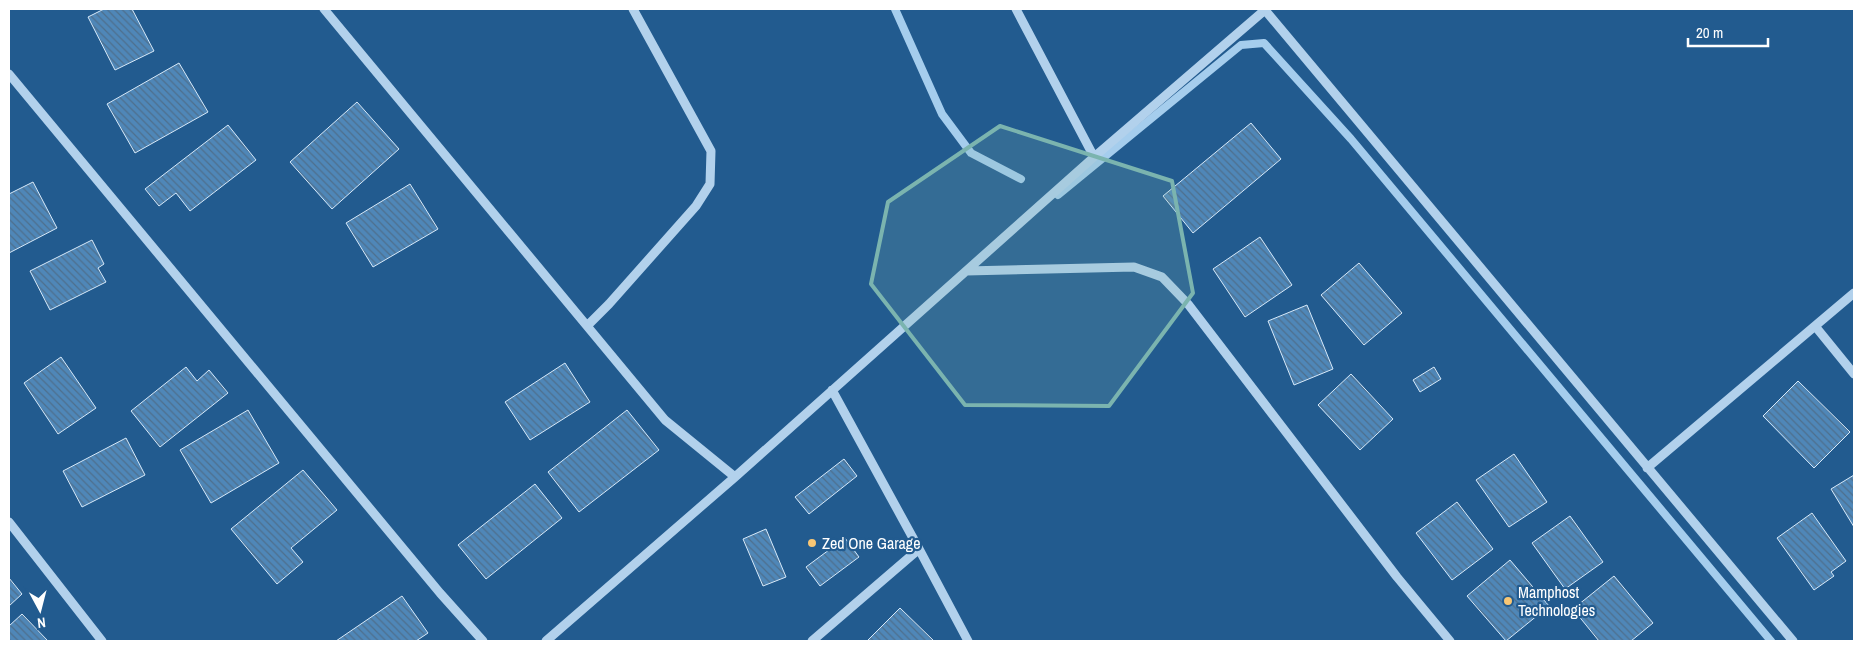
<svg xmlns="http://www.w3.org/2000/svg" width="1863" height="650" font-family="'Archivo Narrow',sans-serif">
<defs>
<pattern id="building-back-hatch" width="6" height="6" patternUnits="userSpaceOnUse" patternTransform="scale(1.25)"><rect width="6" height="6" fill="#4f87b8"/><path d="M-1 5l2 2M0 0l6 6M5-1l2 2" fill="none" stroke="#4e6f8d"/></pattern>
</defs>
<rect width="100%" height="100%" fill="#225b8f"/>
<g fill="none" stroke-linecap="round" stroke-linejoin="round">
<path stroke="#a5cded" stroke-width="8" d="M895,9L942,114L971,153L1021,179
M1058,195L1241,45L1264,43L1351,139L1771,641"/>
</g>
<path fill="url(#building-back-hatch)" stroke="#d7e9f9" d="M104,9H132L154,51L115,70L88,17Z
M179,63L208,112L135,153L107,104Z
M357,102L399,149L332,209L290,162Z
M1251,123L1281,159L1193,233L1163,196Z
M228,125L256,160L190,211L176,193L159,206L145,189Z
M33,182L57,228L9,253V194Z
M410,184L438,229L373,267L346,223Z
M1260,237L1292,285L1245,317L1213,269Z
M92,240L104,264L98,268L106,282L50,310L30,271Z
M1359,263L1402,313L1364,345L1321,295Z
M1307,305L1333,369L1294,385L1268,321Z
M61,357L96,408L58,434L24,383Z
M565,363L590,402L530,440L505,402Z
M186,367L197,381L209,370L228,393L160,447L131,411Z
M1434,367L1441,379L1420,392L1413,380Z
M1351,374L1393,419L1360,450L1318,405Z
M1798,381L1850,432L1814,468L1763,416Z
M248,410L279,463L211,503L180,450Z
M627,410L659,450L579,512L548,472Z
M126,438L145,475L82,507L63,471Z
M1514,454L1547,502L1509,527L1476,480Z
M844,459L857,476L809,514L795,497Z
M303,470L337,510L291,548L303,562L277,584L231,529Z
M1854,475V527L1831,489Z
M535,484L562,518L486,579L458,545Z
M1457,502L1493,549L1452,580L1416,533Z
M1812,513L1846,561L1831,572L1834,576L1814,590L1777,538Z
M1570,516L1603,562L1565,589L1532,543Z
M766,529L786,577L763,586L743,539Z
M845,538L859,557L820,586L806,567Z
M1510,560L1549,606L1506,641L1467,596Z
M1614,576L1653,623L1631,641H1599L1573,609Z
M9,578L22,594L9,606Z
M402,596L428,633L416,641H336Z
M900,608L934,641H867Z
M22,614L48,641H9V626Z"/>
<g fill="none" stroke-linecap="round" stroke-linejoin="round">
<path stroke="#b2d1ec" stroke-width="9" d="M324,9L665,420L735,477
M1016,9L1094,157
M1265,10L1793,641
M9,74L440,593L483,641
M966,271L1134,267L1162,277L1188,304L1397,577L1450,641
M588,325L609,304L696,206L710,184L711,151L633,9
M1815,326L1854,374
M832,390L919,549L968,641
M1647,468L1854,293
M9,522L102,641
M546,641L735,477L1094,157L1266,9
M812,641L919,549"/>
</g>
<path fill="#7bb4af" fill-opacity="0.2" stroke="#7bb4af" stroke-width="4" stroke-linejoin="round" d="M1000,126L1172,181L1193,293L1109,406L965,405L871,284L888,202Z"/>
<g fill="#f8c674" stroke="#225b8f" stroke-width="2">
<circle cx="812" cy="543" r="5"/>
<circle cx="1508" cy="601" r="5"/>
</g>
<g text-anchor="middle" stroke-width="4.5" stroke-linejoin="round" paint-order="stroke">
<g font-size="16" fill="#fff" stroke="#225b8f" text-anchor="start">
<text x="822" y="549">Zed One Garage</text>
<text x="1518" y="598">Mamphost<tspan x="1518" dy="18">Technologies</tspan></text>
</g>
</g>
<rect width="1863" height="650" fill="none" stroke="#ffffff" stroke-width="20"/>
<g transform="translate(40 610) rotate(173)" stroke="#225b8f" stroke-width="4" paint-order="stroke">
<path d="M0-4L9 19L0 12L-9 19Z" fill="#ffffff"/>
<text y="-8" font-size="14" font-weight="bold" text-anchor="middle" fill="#ffffff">N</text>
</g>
<path d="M1688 38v8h80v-8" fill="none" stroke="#ffffff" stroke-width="2.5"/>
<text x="1696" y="38" font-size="15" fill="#ffffff" stroke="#225b8f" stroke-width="4" paint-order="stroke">20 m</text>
</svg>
